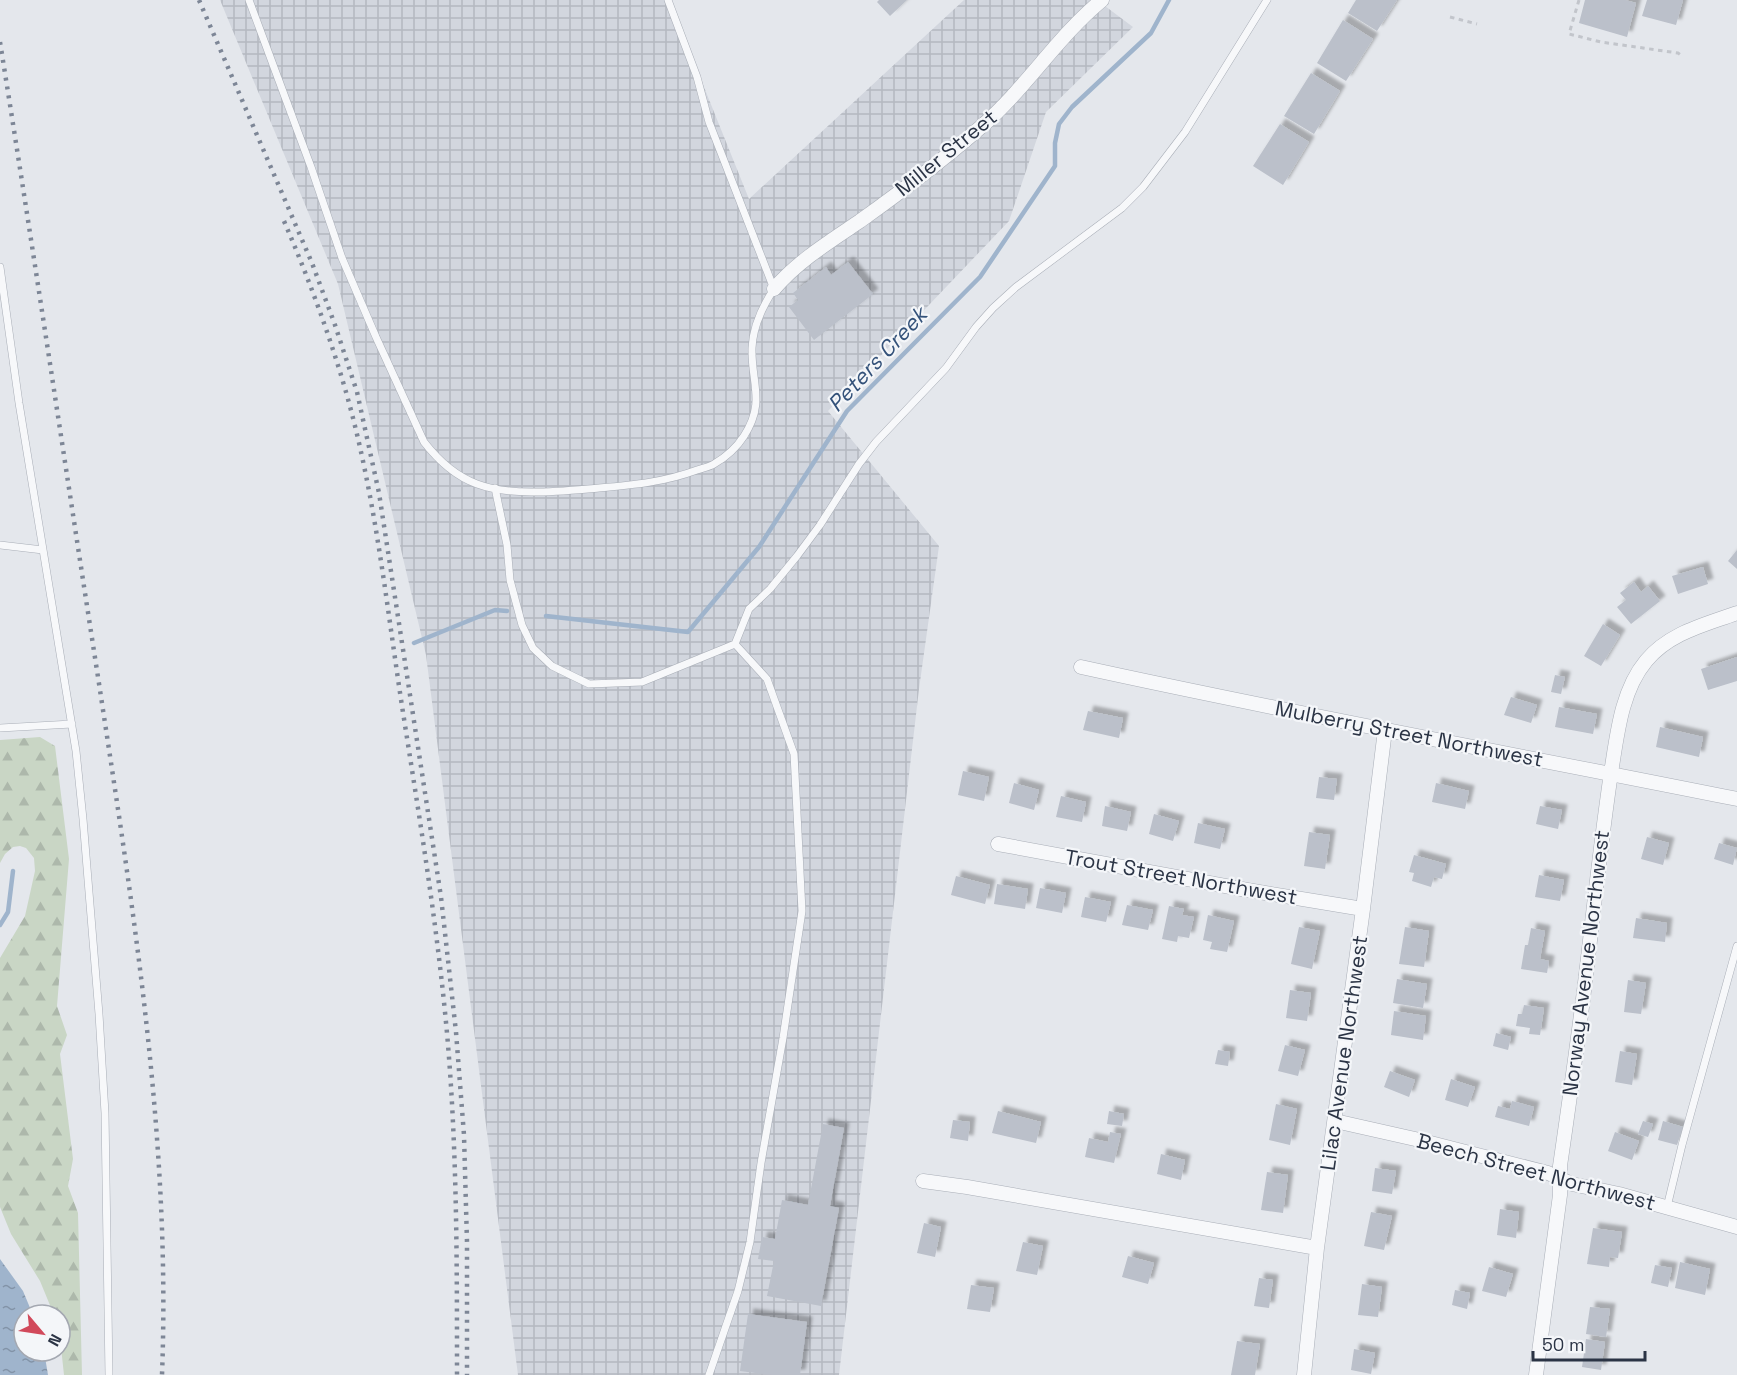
<svg xmlns="http://www.w3.org/2000/svg" width="1737" height="1375" font-family="'Space Grotesk',sans-serif">
<defs>
<pattern id="industrial-grid" width="8" height="8" patternUnits="userSpaceOnUse" patternTransform="scale(1.5)"><rect width="8" height="8" fill="#d2d6de"/><path d="M0 4h8M4 0v8" fill="none" stroke="#b4b8c0"/></pattern>
<pattern id="forest-firs" width="22" height="20" patternUnits="userSpaceOnUse" patternTransform="scale(1.5)"><rect width="22" height="20" fill="#c9d6c5"/><path d="M5 1l3.5 6h-7zM16 11l3.5 6h-7z" fill="#adb8ab"/></pattern>
<pattern id="water-ripples" width="26" height="14" patternUnits="userSpaceOnUse" patternTransform="scale(1.5)"><rect width="26" height="14" fill="#9fb4cc"/><path d="M2 4q2-2 4 0t4 0M15 11q2-2 4 0t4 0" fill="none" stroke="#8293a7"/></pattern>
<filter id="shadow"><feDropShadow dx="5.5" dy="-5.5" stdDeviation="1.5" flood-color="#0004"/></filter>
</defs>
<rect width="100%" height="100%" fill="#e4e7ec"/>
<path fill="url(#industrial-grid)" d="M220,0H669L749,199L964,0H1097L1133,27L1046,112L1009,221L828,411L939,546L919,689L839,1375H518L426,655L338,284Z"/>
<path fill="url(#forest-firs)" d="M40,737L55,746L69,859L57,1006L67,1035L60,1054L73,1159L68,1186L78,1213L82,1375H64L60,1338V1315H54L40,1281L11,1234L0,1207V958L25,916L35,871L34,858L26,848L20,846L13,847L5,854L0,863V740Z"/>
<path fill="url(#water-ripples)" d="M0,1259L23,1291L33,1315H24V1351H44L48,1375H0Z"/>
<g fill="none" stroke-linecap="round" stroke-linejoin="round">
<path stroke="#9fb4cc" stroke-width="4.5" d="M546,616L688,632L759,547L847,411L980,277L1055,166V143L1059,124L1072,107L1151,33L1169,0
M414,643L495,610L507,611
M0,925L8,912L13,871"/>
</g>
<path fill="#bbc0ca" filter="url(#shadow)" d="M879,0H907L890,16L877,2Z
M1356,0H1397L1377,31L1348,13Z
M1585,0H1625L1636,3L1627,37L1579,23Z
M1647,0H1683L1676,25L1642,16Z
M1343,20L1373,39L1346,81L1317,63Z
M1311,73L1340,91L1314,134L1284,116Z
M1280,124L1309,142L1283,185L1253,166Z
M848,262L873,294L814,340L789,307L798,300L793,293L826,267L831,275Z
M1737,550V569L1728,561Z
M1703,567L1708,584L1678,594L1672,576Z
M1634,582L1641,592L1648,586L1660,601L1631,624L1617,607L1626,600L1620,593Z
M1603,624L1620,635L1601,666L1584,656Z
M1737,657V681L1708,690L1701,669Z
M1555,675L1565,677L1561,694L1551,692Z
M1511,697L1537,705L1531,723L1504,715Z
M1559,707L1597,714L1593,734L1555,727Z
M1088,711L1123,718L1119,738L1083,730Z
M1660,727L1703,737L1699,757L1656,747Z
M963,771L989,777L984,801L958,795Z
M1319,777L1337,779L1334,800L1316,798Z
M1014,783L1039,790L1034,810L1009,803Z
M1436,783L1469,791L1465,809L1432,802Z
M1061,796L1086,802L1082,822L1056,817Z
M1105,806L1131,812L1127,831L1102,826Z
M1540,806L1562,810L1558,829L1536,824Z
M1154,814L1179,821L1173,841L1149,834Z
M1198,823L1225,829L1220,849L1194,843Z
M1309,832L1330,835L1325,869L1304,866Z
M1647,837L1669,843L1663,865L1641,859Z
M1719,843L1737,848L1733,865L1714,859Z
M1414,855L1446,864L1442,879L1434,877L1431,887L1412,881L1414,873L1409,872Z
M1539,875L1564,880L1560,901L1535,897Z
M956,876L990,885L985,904L951,895Z
M997,884L1028,889L1025,909L994,904Z
M1040,888L1066,893L1062,913L1036,908Z
M1085,897L1111,902L1106,922L1081,917Z
M1127,905L1153,910L1148,930L1122,925Z
M1169,906L1184,909L1182,915L1194,917L1189,938L1178,936L1177,942L1162,939Z
M1208,915L1234,921L1227,952L1210,949L1212,942L1203,940Z
M1636,918L1667,923L1665,942L1633,938Z
M1299,927L1320,931L1312,969L1291,964Z
M1405,927L1429,931L1424,967L1399,964Z
M1531,928L1545,931L1540,959L1549,961L1547,973L1521,969L1525,945H1528Z
M1397,979L1427,984L1423,1008L1393,1003Z
M1628,980L1646,983L1641,1014L1624,1012Z
M1290,990L1311,993L1307,1021L1286,1018Z
M1524,1005L1544,1008L1540,1035L1529,1034L1530,1028L1516,1026L1518,1014H1522Z
M1394,1011L1426,1016L1423,1040L1391,1035Z
M1496,1033L1511,1037L1508,1050L1493,1046Z
M1285,1045L1305,1050L1298,1076L1278,1071Z
M1218,1050L1230,1052L1228,1066L1215,1064Z
M1620,1051L1637,1054L1632,1085L1615,1082Z
M1390,1071L1415,1080L1409,1097L1384,1087Z
M1451,1079L1475,1087L1468,1107L1445,1100Z
M1512,1101L1534,1107L1529,1126L1495,1117L1498,1106L1510,1109Z
M1276,1104L1297,1109L1290,1145L1269,1140Z
M998,1111L1041,1122L1036,1143L992,1133Z
M1109,1111L1124,1114L1122,1126L1107,1124Z
M953,1120L970,1122L968,1141L950,1138Z
M1643,1121L1653,1124L1648,1137L1638,1134Z
M1663,1121L1683,1127L1677,1145L1658,1140Z
M823,1124L844,1128L830,1206L839,1208L821,1306L767,1296L774,1261L758,1259L762,1237L775,1239L782,1200L808,1205Z
M1110,1132L1121,1134L1114,1163L1085,1157L1089,1138L1108,1142Z
M1615,1132L1639,1141L1632,1160L1608,1151Z
M1161,1154L1185,1160L1181,1180L1157,1174Z
M1375,1168L1396,1171L1392,1194L1372,1191Z
M1267,1172L1288,1175L1283,1213L1261,1210Z
M1500,1209L1519,1212L1516,1238L1497,1235Z
M1371,1212L1392,1216L1384,1250L1364,1246Z
M924,1223L941,1227L935,1257L917,1253Z
M1593,1228L1622,1232L1618,1258L1610,1257L1609,1267L1587,1264Z
M1023,1242L1043,1246L1037,1275L1016,1271Z
M1128,1256L1154,1263L1148,1284L1122,1277Z
M1680,1262L1710,1269L1705,1295L1675,1288Z
M1655,1265L1672,1268L1668,1287L1651,1283Z
M1489,1267L1513,1274L1506,1297L1482,1291Z
M1259,1278L1273,1280L1269,1308L1254,1306Z
M1362,1284L1382,1287L1378,1317L1358,1315Z
M971,1285L994,1288L990,1312L967,1309Z
M1455,1290L1470,1293L1467,1309L1452,1305Z
M1590,1307L1610,1309L1606,1337L1586,1334Z
M748,1314L807,1322L800,1375H772L740,1371Z
M1586,1339L1605,1342L1601,1370L1582,1367Z
M1237,1341L1260,1344L1255,1375H1231Z
M1354,1349L1375,1353L1371,1374L1351,1370Z"/>
<g fill="none" stroke-linecap="round" stroke-linejoin="round">
<defs>
<path id="lane" d="M249,0L311,167L342,258L376,337L424,442C438,460 455,476 477,484C512,497 562,491 599,488C633,485 665,482 697,470C703,468 709,467 714,464C726,457 737,447 744,436C766,402 751,383 752,348C753,326 762,307 774,289L709,122L697,77L668,0
M0,267L19,403L76,751L83,819L99,1014L105,1113L109,1375
M495,488L507,545L510,580L522,625L533,648L552,666L589,684L642,682L735,644L767,679L794,754L802,911L783,1038L761,1163L750,1242L738,1291L709,1375
M0,545L43,550
M735,644L749,609L770,589L797,556L820,525L859,464L876,442L946,368L976,327L993,308L1016,287L1122,208L1143,187L1185,132L1267,0
M0,728L72,724
M1667,1207L1682,1145L1737,946"/>
<path id="street" d="M774,289C798,261 829,242 860,221C902,191 943,160 982,126C1026,88 1057,37 1102,0
M1081,667C1299,715 1518,755 1737,799
M998,844L1247,890L1363,909
M1335,1121L1415,1139L1548,1173L1572,1184L1619,1194L1737,1227
M923,1181L967,1187L1317,1248
M1304,1375L1317,1248L1363,909L1385,730
M1536,1375L1560,1195V1166C1570,1097 1580,1027 1588,958C1595,896 1602,834 1611,773C1617,736 1621,691 1646,661C1669,633 1704,625 1737,613"/>
</defs>
<use href="#lane" stroke="#a9aeb7" stroke-width="8"/>
<use href="#street" stroke="#a9aeb7" stroke-width="15"/>
<path stroke="#c2c5cb" stroke-width="3" stroke-dasharray="4.5 4.5" stroke-linecap="butt" d="M1579,0L1569,34L1601,42L1678,53L1682,56
M1450,17L1477,24"/>
<use href="#lane" stroke="#f7f8fa" stroke-width="7"/>
<use href="#street" stroke="#f7f8fa" stroke-width="14"/>
<path stroke="#7d8696" stroke-width="4.5" stroke-dasharray="3 6" stroke-linecap="butt" d="M199,0L312,263L335,325L357,392L379,493L441,897L456,1032L464,1135L467,1242V1375
M0,42C34,254 65,465 98,677C133,908 171,1140 162,1375
M284,221C308,277 329,333 346,392C375,494 386,601 402,706C419,815 437,923 447,1033C457,1147 457,1261 457,1375"/>
</g>
<g text-anchor="middle" stroke-width="4.5" stroke-linejoin="round" paint-order="stroke">
<g font-size="21" fill="#2b3445" stroke="#f4f6f9">
<text transform="translate(946 153) rotate(-39)" y="7">Miller Street</text>
<text transform="translate(1409 734) rotate(11)" y="7">Mulberry Street Northwest</text>
<text transform="translate(1181 877) rotate(10)" y="7">Trout Street Northwest</text>
<text transform="translate(1586 963) rotate(-83)" y="7">Norway Avenue Northwest</text>
<text transform="translate(1344 1053) rotate(-82)" y="7">Lilac Avenue Northwest</text>
<text transform="translate(1536 1172) rotate(15)" y="7">Beech Street Northwest</text>
</g>
<g font-size="22" font-style="italic" fill="#34527a" stroke="#f4f6f9">
<text transform="translate(877 359) rotate(-47)" y="8">Peters Creek</text>
</g>
</g>
<g transform="translate(42 1333) rotate(119)"><circle r="28" fill="#f4f6f9" stroke="#a4a8b1" stroke-width="1.5"/>
<path d="M0-4.5L10 22L0 15L-10 22Z" fill="#d1495b"/>
<text y="-9" font-size="16" font-weight="bold" text-anchor="middle" fill="#2b3445">N</text>
</g>
<path d="M1533 1351v9h112v-9" fill="none" stroke="#2b3445" stroke-width="3"/>
<text x="1542" y="1351" font-size="18" fill="#2b3445" stroke="#f4f6f9" stroke-width="4.5" paint-order="stroke">50 m</text>
</svg>
